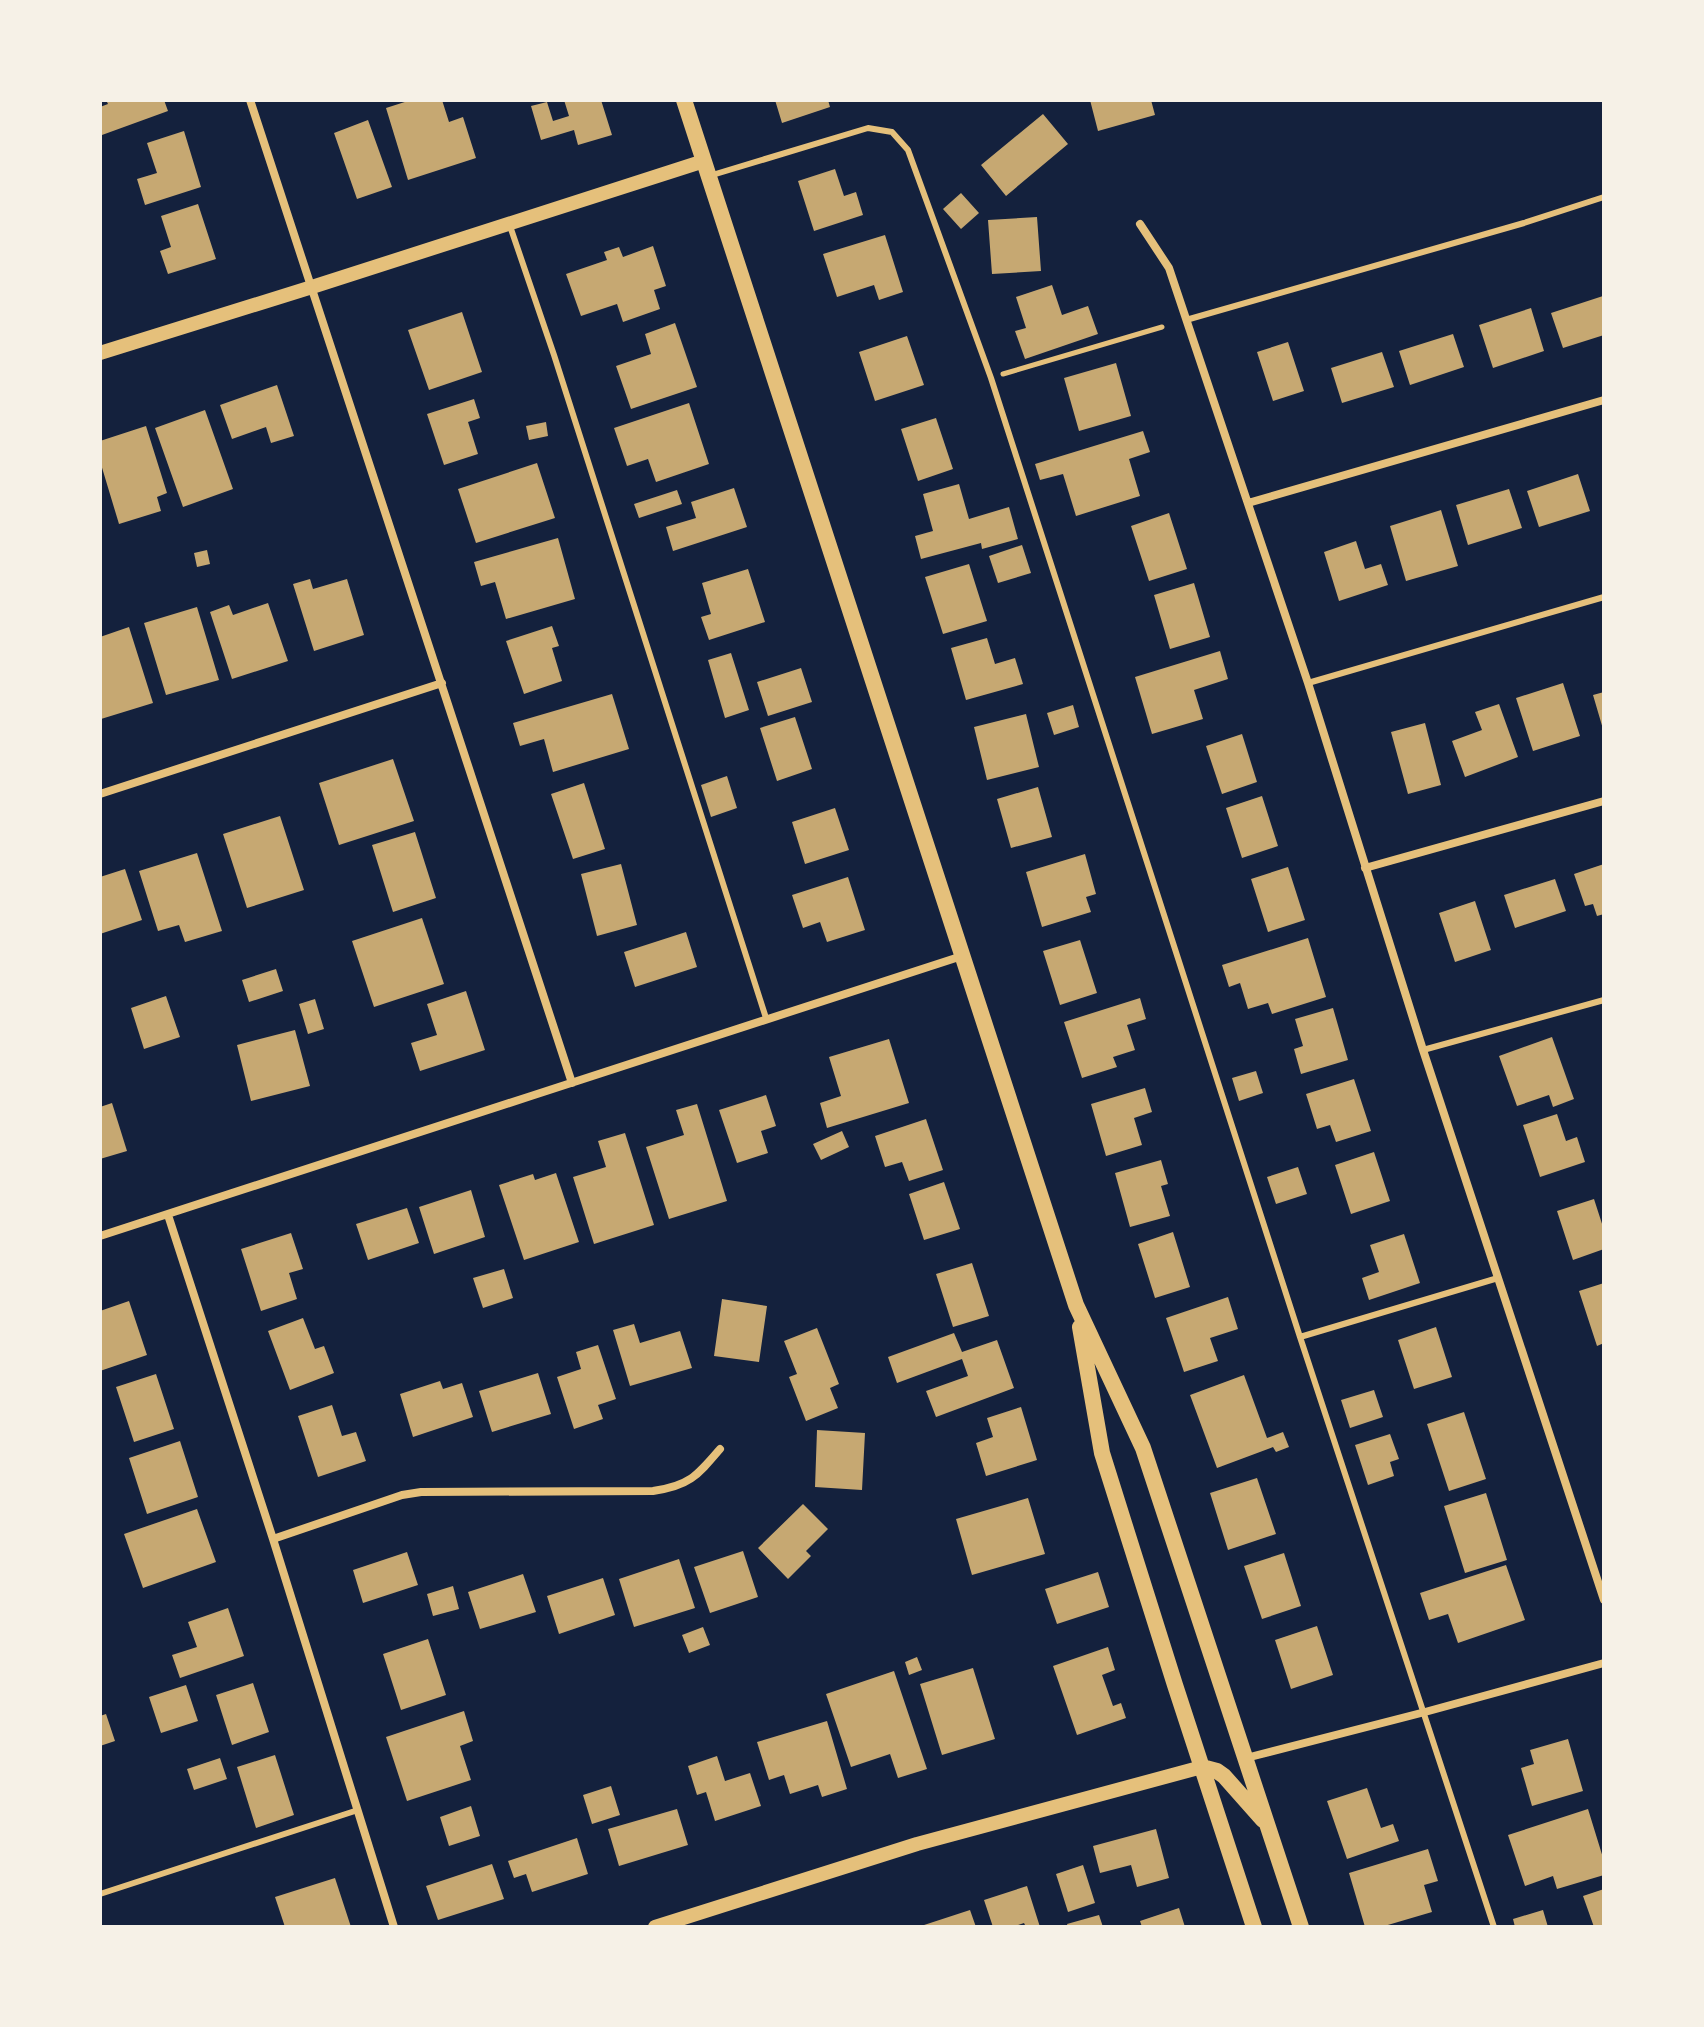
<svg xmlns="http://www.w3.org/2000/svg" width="1704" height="2027" font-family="Signika,sans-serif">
<rect width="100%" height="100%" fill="#14213d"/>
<path fill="#c6a872" d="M106,100H164L168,111L102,135L100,129V107L108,104Z
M411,100H442L449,122L463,117L476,158L408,180L386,108Z
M564,100H601L612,135L578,145L574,130L541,140L531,106L547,102L553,121L569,116Z
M775,100H828L830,107L782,123Z
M1090,100H1151L1155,115L1098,131Z
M1043,114L1068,144L1006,196L981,165Z
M368,120L392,187L357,199L334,133Z
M184,131L201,187L145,205L137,179L157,173L147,143Z
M835,169L844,196L856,192L863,215L814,231L798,181Z
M961,193L979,213L961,229L943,209Z
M198,204L216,259L168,274L160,251L171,247L161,216Z
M1037,217L1041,271L992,274L988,220Z
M885,235L903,292L879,300L874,285L837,297L823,254Z
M653,246L666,286L654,290L660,309L623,322L617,304L581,316L566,274L607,260L604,252L619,247L623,257Z
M1052,285L1062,315L1088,306L1098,334L1025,359L1015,331L1026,328L1016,297Z
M1603,296L1604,335L1563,348L1551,313Z
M1531,308L1544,351L1493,368L1479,325Z
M462,312L482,372L429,390L408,330Z
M675,323L697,387L631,409L616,366L651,354L645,334Z
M1453,334L1464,367L1410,385L1399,351Z
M907,336L924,385L875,401L859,352Z
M1288,342L1304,391L1273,401L1257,352Z
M1382,352L1394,387L1342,403L1331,368Z
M1116,363L1131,416L1079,431L1064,378Z
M277,385L294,436L271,443L266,427L232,439L220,405Z
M474,399L480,418L468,422L478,454L444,465L427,414Z
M689,403L709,464L656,482L648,459L627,466L614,428Z
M205,410L233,489L183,507L155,428Z
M936,418L953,469L918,481L901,429Z
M546,422L548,436L529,440L526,426Z
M146,426L167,493L157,497L161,511L119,524L100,461V441Z
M1143,431L1150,452L1129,459L1140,496L1076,516L1063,474L1040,480L1035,464Z
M537,463L555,518L476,543L458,489Z
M1578,474L1590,511L1539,527L1527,491Z
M959,484L969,519L1009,507L1018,539L982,549L981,543L921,559L915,536L933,531L923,494Z
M734,488L747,527L673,551L666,527L696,518L691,502Z
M1509,489L1522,528L1468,545L1456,505Z
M677,490L682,504L639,518L634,504Z
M1441,510L1458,566L1406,581L1390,526Z
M1169,513L1187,569L1149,581L1131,526Z
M558,538L575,599L506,619L495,582L481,586L474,562Z
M1356,541L1365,569L1381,564L1388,585L1339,601L1324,552Z
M1022,545L1031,573L998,583L989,556Z
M207,550L210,564L197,567L194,553Z
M969,564L987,621L943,634L925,577Z
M748,569L765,622L709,640L701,617L711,614L702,583Z
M310,579L313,589L347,579L364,635L314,651L293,584Z
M1194,583L1210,637L1170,649L1154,595Z
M268,603L288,661L232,679L210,612L229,605L233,615Z
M197,607L219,680L166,695L144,623Z
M552,626L559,646L552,648L562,681L524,694L506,641Z
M129,627L153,703L101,719L100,637Z
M987,638L995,664L1015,658L1023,684L966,700L951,648Z
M1220,651L1228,679L1194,690L1203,719L1152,734L1135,677Z
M731,653L749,710L725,718L708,660Z
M801,668L812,702L768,716L757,682Z
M1563,683L1580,736L1533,751L1516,698Z
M1604,692V729H1603L1593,695Z
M612,694L629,749L553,772L544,739L520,746L513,723Z
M1499,704L1518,757L1465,777L1452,741L1482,730L1475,712Z
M1073,705L1079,727L1054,735L1047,713Z
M1026,714L1039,767L987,780L974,727Z
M795,717L812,769L777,781L760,728Z
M1425,723L1441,785L1408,794L1391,732Z
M1242,734L1257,782L1222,794L1206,746Z
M393,759L414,821L339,845L319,783Z
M727,776L737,808L711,817L701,785Z
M584,783L605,849L573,859L551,794Z
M1038,787L1052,837L1011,848L997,799Z
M1262,796L1278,846L1242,858L1226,808Z
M835,808L849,850L805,864L792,822Z
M280,816L304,890L247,908L223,834Z
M415,832L436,898L393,912L372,845Z
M197,853L222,931L185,942L179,925L158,931L139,871Z
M1085,854L1096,894L1086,897L1091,912L1042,927L1026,872Z
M621,864L637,925L597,936L581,874Z
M1604,864V914L1597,916L1593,904L1585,906L1574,874Z
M1288,867L1305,920L1268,932L1251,879Z
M125,869L142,920L100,934V877Z
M848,877L865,930L827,942L820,922L803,928L792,895Z
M1555,879L1566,911L1515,928L1504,895Z
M1475,901L1491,950L1455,962L1439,913Z
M422,918L444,984L374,1007L352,941Z
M686,932L697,967L635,987L624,952Z
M1308,938L1326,997L1272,1014L1268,1003L1248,1009L1240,983L1229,987L1222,965Z
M1080,940L1097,993L1060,1005L1043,951Z
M276,969L283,991L249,1002L242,980Z
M466,991L485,1050L420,1071L411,1043L437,1035L427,1004Z
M166,996L180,1037L144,1049L131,1008Z
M1140,998L1146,1019L1127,1025L1135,1050L1113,1057L1117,1067L1082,1078L1064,1022Z
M315,999L324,1029L308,1034L299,1004Z
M1333,1008L1348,1060L1301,1074L1294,1049L1303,1046L1295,1019Z
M295,1030L310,1086L251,1101L237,1045Z
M1552,1037L1574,1099L1553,1107L1549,1095L1517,1106L1499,1056Z
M889,1039L909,1103L827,1128L820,1103L841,1096L829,1057Z
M1256,1071L1263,1093L1239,1101L1232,1078Z
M1354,1079L1371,1131L1336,1142L1330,1125L1317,1129L1306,1094Z
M1145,1088L1152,1112L1134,1118L1142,1145L1106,1156L1091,1104Z
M766,1095L776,1126L761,1131L768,1153L737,1163L719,1110Z
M112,1103L127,1151L100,1159V1107Z
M697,1104L727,1201L669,1219L646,1147L684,1135L676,1110Z
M1557,1114L1566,1141L1577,1137L1585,1162L1540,1177L1523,1125Z
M926,1119L943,1170L909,1181L902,1162L885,1167L875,1136Z
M842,1131L849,1147L821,1160L813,1144Z
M625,1133L654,1225L594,1244L573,1177L606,1167L598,1141Z
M1374,1152L1390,1201L1351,1214L1335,1165Z
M1161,1160L1168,1184L1161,1186L1170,1216L1130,1227L1115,1173Z
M1298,1167L1307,1194L1276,1204L1267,1177Z
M556,1173L579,1242L524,1260L499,1185L533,1174L535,1180Z
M944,1182L960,1229L924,1240L909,1194Z
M471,1190L485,1237L434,1254L419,1207Z
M1594,1199L1604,1230V1249L1573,1260L1557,1211Z
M407,1208L419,1243L368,1260L356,1224Z
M1173,1232L1190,1287L1155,1298L1138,1244Z
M291,1233L303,1269L289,1273L297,1299L261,1311L241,1249Z
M1404,1234L1420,1283L1369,1300L1362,1278L1379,1272L1370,1245Z
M972,1263L989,1316L953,1327L936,1274Z
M504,1269L513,1298L483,1308L473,1278Z
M1604,1283V1343L1597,1346L1579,1291Z
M1228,1297L1238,1329L1210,1338L1218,1361L1184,1372L1166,1318Z
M722,1299L767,1306L759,1362L714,1356Z
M129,1301L147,1355L100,1371V1311Z
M303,1318L315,1349L324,1346L334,1373L290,1390L268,1331Z
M634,1324L640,1343L680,1331L692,1368L630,1386L613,1330Z
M1436,1327L1452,1377L1414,1389L1398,1340Z
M817,1328L839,1384L830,1388L838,1408L806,1421L789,1377L797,1374L784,1341Z
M954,1333L962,1352L997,1340L1014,1388L936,1417L926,1391L968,1376L962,1359L897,1383L888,1357Z
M598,1345L616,1399L598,1405L603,1419L574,1429L557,1377L581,1369L576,1352Z
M538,1373L551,1414L492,1432L479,1391Z
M156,1374L174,1429L134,1442L116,1387Z
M1244,1375L1267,1438L1283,1432L1289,1447L1276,1452L1273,1447L1217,1468L1190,1395Z
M440,1381L443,1389L462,1383L473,1417L413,1437L400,1394Z
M1374,1390L1383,1417L1350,1428L1341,1400Z
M332,1405L342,1436L356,1432L366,1461L318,1477L298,1416Z
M1021,1407L1037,1460L986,1476L976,1443L993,1437L987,1418Z
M1464,1412L1486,1479L1449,1491L1427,1424Z
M817,1430L865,1433L862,1490L815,1487Z
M1390,1434L1399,1459L1390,1462L1394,1476L1368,1485L1355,1445Z
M180,1441L198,1497L147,1514L129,1458Z
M1257,1478L1276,1534L1228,1550L1210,1493Z
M1486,1493L1507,1560L1465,1573L1444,1506Z
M1028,1498L1045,1554L972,1575L956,1519Z
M803,1504L828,1529L806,1551L811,1556L788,1579L758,1548Z
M197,1509L216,1562L143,1588L124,1534Z
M743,1551L758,1597L710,1613L694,1567Z
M407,1552L418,1585L363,1603L353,1570Z
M1284,1553L1301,1606L1262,1619L1244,1566Z
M679,1559L695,1608L634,1627L619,1579Z
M1506,1565L1525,1620L1458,1643L1448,1614L1429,1620L1420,1593Z
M1098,1572L1109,1607L1057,1624L1045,1589Z
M523,1574L536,1612L480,1629L468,1592Z
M603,1578L615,1615L559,1634L547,1596Z
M453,1586L459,1609L433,1616L427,1594Z
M228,1608L244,1656L180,1678L172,1655L197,1647L188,1622Z
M1317,1626L1333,1675L1291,1689L1275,1640Z
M703,1627L710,1645L689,1653L682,1635Z
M428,1639L446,1695L401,1710L383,1654Z
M1108,1647L1115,1670L1102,1675L1113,1706L1121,1703L1126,1718L1077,1735L1053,1666Z
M917,1657L922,1670L909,1675L905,1662Z
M973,1668L995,1739L942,1755L920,1684Z
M894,1671L927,1769L898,1778L890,1754L851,1767L826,1694Z
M253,1683L269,1732L232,1745L216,1695Z
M186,1685L198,1721L161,1733L149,1697Z
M464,1711L473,1741L460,1746L471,1780L407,1801L386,1737Z
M106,1714L115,1741L100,1746V1716Z
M827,1721L847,1789L822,1797L818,1785L790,1794L784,1775L769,1780L757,1742Z
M1568,1739L1583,1791L1532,1806L1521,1768L1534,1764L1530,1750Z
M275,1755L294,1815L256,1828L237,1767Z
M717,1756L725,1781L750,1773L761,1806L715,1821L706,1792L697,1795L688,1766Z
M220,1758L227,1779L194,1790L187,1769Z
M611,1786L620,1815L592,1824L583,1795Z
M1367,1788L1381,1828L1393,1824L1399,1841L1347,1859L1327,1801Z
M471,1806L480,1836L449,1846L440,1817Z
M677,1809L688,1845L619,1866L608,1829Z
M1588,1809L1604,1861V1875L1557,1889L1553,1876L1525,1886L1508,1835Z
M1156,1829L1169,1878L1137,1887L1131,1865L1100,1873L1093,1846Z
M577,1838L588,1874L532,1892L526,1874L514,1878L508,1861Z
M1428,1849L1438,1881L1424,1885L1432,1912L1381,1927H1365L1349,1873Z
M492,1864L504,1899L438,1920L426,1886Z
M1083,1865L1095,1903L1068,1912L1056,1874Z
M335,1878L351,1927H285L275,1897Z
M1027,1886L1040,1927H1026L1024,1923L1012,1927H993L984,1900Z
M1604,1889V1927H1594L1583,1896Z
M1179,1908L1185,1927H1142L1140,1921Z
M970,1910L976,1927H921V1926Z
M1543,1910L1548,1927H1515L1513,1919Z
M1099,1915L1103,1927H1068L1067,1924Z"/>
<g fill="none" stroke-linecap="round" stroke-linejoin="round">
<path stroke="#e5c07b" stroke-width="5" d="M1003,374L1162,327"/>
<path stroke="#e5c07b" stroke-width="6" d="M709,176L868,128L892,132L908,150L991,378L1300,1337L1494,1927
M510,226L554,355L766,1018
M1186,320L1524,223L1604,197
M1308,683L1604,597
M1423,1050L1604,1000
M1300,1337L1498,1278
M100,1894L358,1810"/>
<path stroke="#e5c07b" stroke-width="8" d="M250,100L572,1083
M1140,224L1169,268L1308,683L1423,1050L1604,1600
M1248,503L1604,400
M100,794L442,683
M1365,868L1604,801
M168,1215L273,1539L394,1927
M100,1236C388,1145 674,1047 962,956
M273,1539L402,1495L421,1492L653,1491C689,1486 697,1476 720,1449
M1246,1758L1425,1712L1604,1663"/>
<path stroke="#e5c07b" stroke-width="14" d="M100,353L312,287L704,161
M655,1927L917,1844L1202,1767"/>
<path stroke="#e5c07b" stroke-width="16" d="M684,100L1076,1305L1143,1448L1301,1927
M1080,1327L1102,1453L1175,1685L1254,1927
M1202,1767L1217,1771L1224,1776L1263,1820"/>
</g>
<rect width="1704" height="2027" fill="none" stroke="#f6f1e7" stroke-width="204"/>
</svg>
